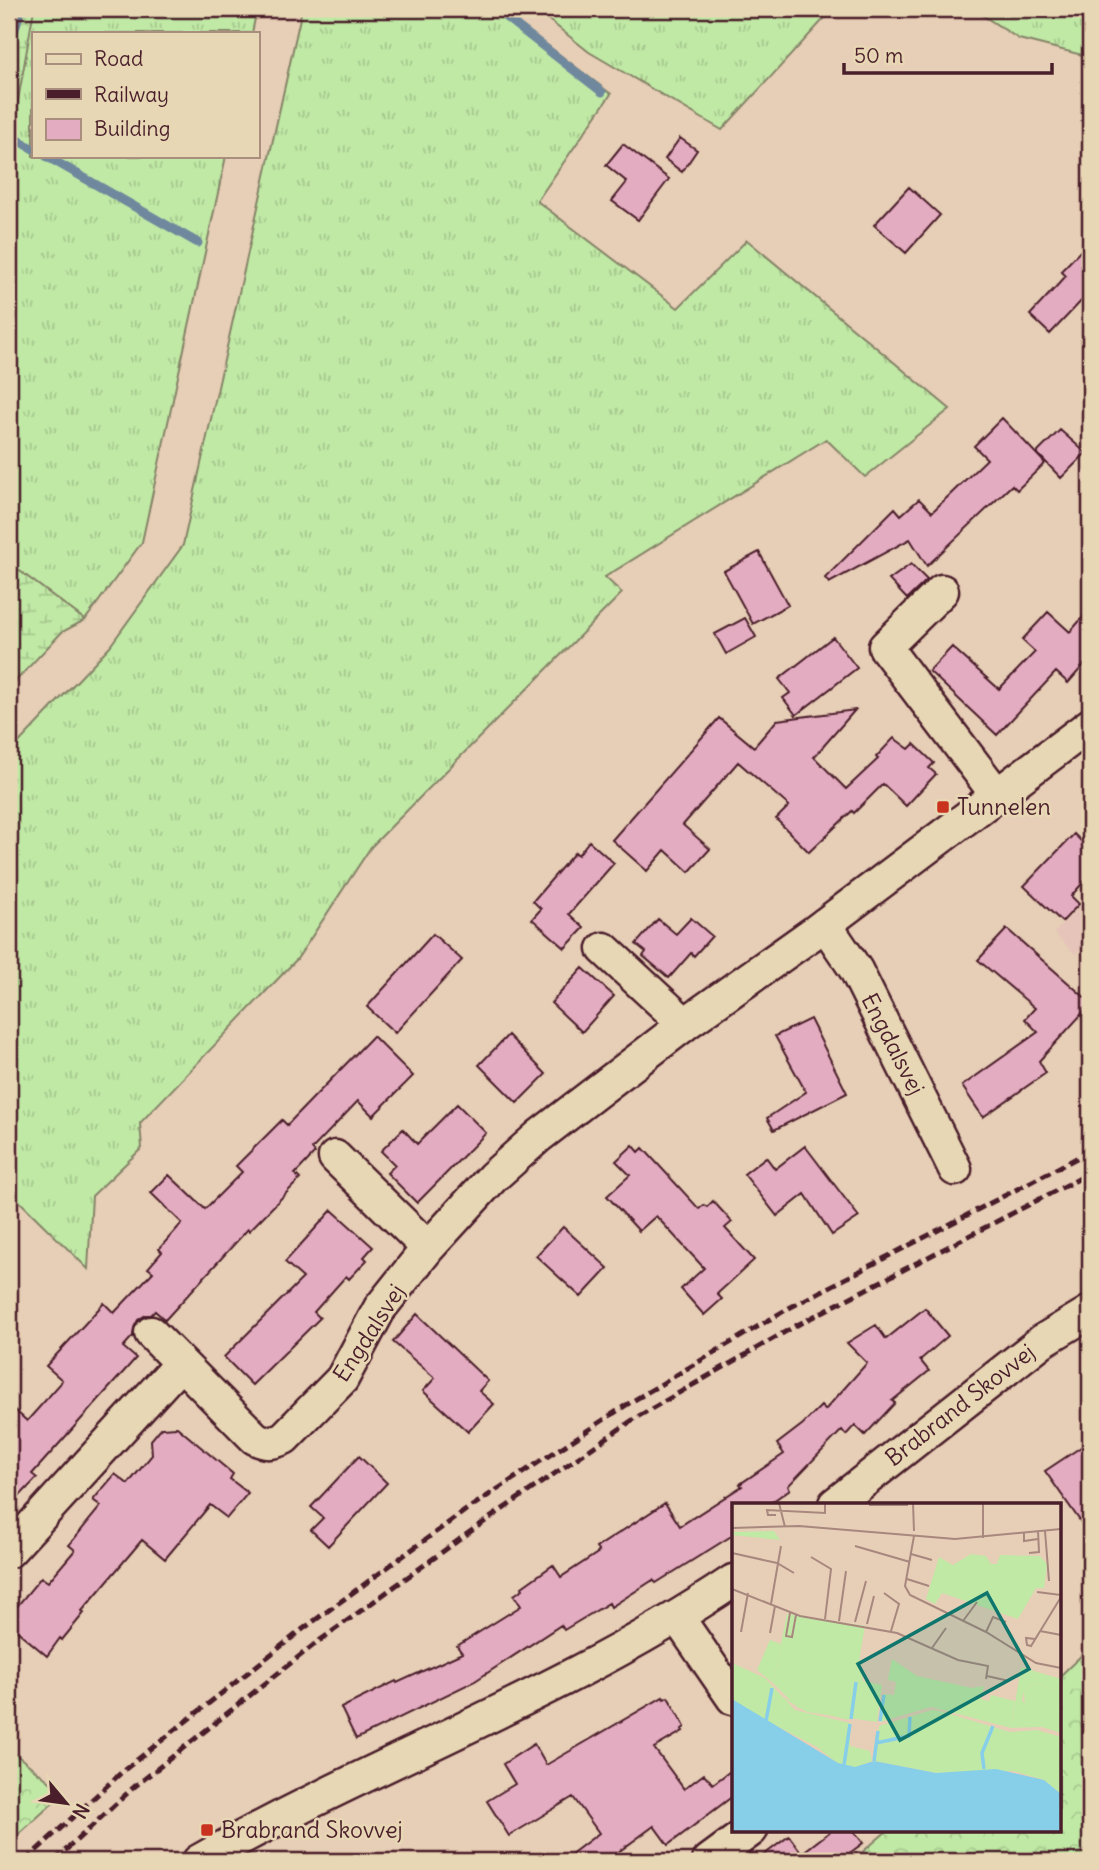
<svg xmlns="http://www.w3.org/2000/svg" width="1099" height="1870" font-family="Delius,sans-serif">
<defs>
<pattern id="grass-tufts" width="24" height="20" patternUnits="userSpaceOnUse" patternTransform="scale(1.75)"><rect width="24" height="20" fill="#c0e9a5"/><path d="M3 7l-1-3M5 7V3M7 7l1-3M15 17l-1-3M17 17v-4M19 17l1-3" fill="none" stroke="#a6c78e"/></pattern>
<pattern id="forest-crowns" width="20" height="18" patternUnits="userSpaceOnUse" patternTransform="scale(1.75)"><rect width="20" height="18" fill="#c0e9a5"/><path d="M2 6a3 3 0 1 1 6 0M12 15a3 3 0 1 1 6 0" fill="none" stroke="#a6c78e"/></pattern>
<pattern id="wetland-marsh" width="20" height="14" patternUnits="userSpaceOnUse" patternTransform="scale(1.75)"><rect width="20" height="14" fill="#c0e9a5"/><path d="M1 5h8M5 5V1M11 12h8M15 12V8" fill="none" stroke="#a6c78e"/></pattern>
</defs>
<rect width="100%" height="100%" fill="#e7ceb6"/>
<filter id="ink" filterUnits="userSpaceOnUse"><feTurbulence type="fractalNoise" baseFrequency=".0143" numOctaves="2"/><feDisplacementMap in="SourceGraphic" scale="14" xChannelSelector="R" yChannelSelector="G"/><feConvolveMatrix kernelMatrix="1 2 1 2 8 2 1 2 1" color-interpolation-filters="sRGB"/></filter>
<g filter="url(#ink)">
<path fill="#e6c4b9" d="M1090,896V956L1081,948L1075,954L1054,933Z"/>
<path fill="url(#grass-tufts)" stroke="#858468" stroke-width="2" d="M21,9H257L252,33H33V156H226L142,542L85,620L9,563V45Z
M302,9H500L611,94L537,201L678,308L747,240L950,409L865,477L826,439L605,577L622,593L371,847L297,959L140,1123L142,1148L92,1196L88,1269L9,1191V753L110,646L183,545Z
M535,9H833L722,130L589,52Z
M973,9H1090V57L1019,39Z"/>
<path fill="url(#forest-crowns)" stroke="#858468" stroke-width="2" d="M1090,1647V1861H852L888,1830H1059V1677Z
M9,1749L64,1793L9,1843Z"/>
<path fill="url(#wetland-marsh)" stroke="#858468" stroke-width="2" d="M9,9H34L9,152Z
M9,563L85,620L62,632L9,688Z"/>
<g fill="none" stroke-linecap="round" stroke-linejoin="round">
<path stroke="#6f889d" stroke-width="9" d="M495,9L602,92
M9,48L21,9
M9,134L33,149
M46,156L198,243"/>
</g>
<path fill="#e4acc0" stroke="#4a1f2b" stroke-width="2" d="M680,138L697,150L682,172L665,159Z
M623,144L669,179L638,220L612,201L627,182L606,165Z
M909,187L940,215L906,253L874,225Z
M1090,241V300L1086,296L1050,334L1030,315L1066,276L1061,271Z
M1002,418L1045,463L1017,490L1012,485L927,566L910,539L829,583L825,578L895,508L901,515L919,499L932,512L987,459L974,446Z
M1060,430L1086,453L1061,478L1037,453Z
M759,552L788,605L753,624L724,571Z
M911,564L927,580L907,599L889,580Z
M1090,609V658L1068,683L1056,672L997,735L929,671L952,647L999,689L1035,652L1022,640L1048,612L1070,632Z
M745,618L756,637L726,654L715,634Z
M833,637L857,668L796,715L783,698L790,693L779,679Z
M855,710L814,757L846,789L878,759L876,757L894,738L909,749L914,744L934,763L929,768L936,774L906,806L883,784L854,813L852,811L809,852L776,819L789,806L738,762L683,825L710,849L689,872L665,850L647,871L612,840L719,718L754,747L777,720Z
M1074,834L1090,850V875L1071,896L1079,904L1062,922L1024,886Z
M589,841L614,863L569,914L584,928L565,948L532,919L541,909L533,901L575,852L578,855Z
M691,918L712,936L694,956L691,953L669,978L643,956L646,952L636,944L658,919L676,934Z
M1007,929L1090,1002V1005L1039,1061L1046,1073L983,1117L962,1086L1038,1032L1025,1019L1035,1008L978,960Z
M433,934L462,960L395,1033L367,1007Z
M583,968L614,996L582,1032L551,1003Z
M810,1019L847,1093L774,1130L767,1118L806,1092L775,1036Z
M508,1035L546,1074L517,1103L479,1065Z
M373,1036L413,1076L373,1116L358,1101L312,1149L315,1153L295,1174L300,1179L249,1231L248,1229L165,1320L155,1311L151,1315H146L138,1320L134,1328L133,1336L123,1347L136,1358L32,1474L37,1478L9,1507V1405L27,1421L60,1384L62,1380L46,1366L104,1303L114,1313L153,1272L148,1268L162,1252L159,1249L182,1223L151,1193L169,1175L205,1209L242,1172L236,1166L282,1120L287,1125Z
M457,1104L486,1133L417,1203L387,1173L395,1165L381,1151L403,1129L417,1144Z
M633,1145L639,1152L643,1148L699,1209L704,1205L707,1207L713,1201L732,1222L725,1228L754,1260L717,1294L722,1299L704,1315L681,1289L704,1268L656,1216L639,1231L607,1196L630,1175L616,1161Z
M805,1146L859,1217L832,1235L805,1194L777,1216L744,1174L766,1157L775,1169Z
M332,1210L373,1247L364,1257L367,1260L349,1279L346,1276L314,1312L320,1318L252,1385L224,1357L303,1278L285,1262Z
M563,1227L608,1268L581,1297L536,1256Z
M925,1308L948,1336L920,1360L929,1371L892,1401L895,1403L865,1435L855,1425L846,1435L842,1430L788,1486L790,1489L769,1504H733V1535L656,1583L653,1580L611,1607L609,1603L564,1630L561,1625L475,1681L356,1739L341,1708L396,1681L397,1683L462,1653L457,1646L521,1606L514,1595L523,1589L522,1587L553,1565L561,1577L599,1552L596,1548L665,1503L680,1526L742,1486L740,1484L784,1454L777,1444L803,1424L821,1406L825,1410L867,1363L847,1343L876,1325L886,1339Z
M417,1314L488,1381L479,1391L494,1404L468,1432L423,1391L435,1378L393,1342Z
M177,1427L233,1474L230,1479L248,1493L227,1518L210,1505L165,1559L142,1540L82,1611L84,1613L62,1640L60,1638L47,1656L9,1624V1616L41,1577L48,1582L75,1550L69,1545L101,1506L93,1500L115,1474L128,1484L152,1455L151,1440L161,1428Z
M1090,1441V1535L1045,1471Z
M359,1456L387,1483L328,1546L311,1530L323,1518L311,1507Z
M663,1697L664,1699L668,1697L685,1727L682,1729L683,1731L654,1748L684,1789L704,1774L713,1784L733,1769V1796L668,1845L654,1826L606,1861H562L599,1833L573,1797L509,1836L487,1801L515,1784L503,1764L534,1744L546,1765Z
M832,1830H853L863,1843L839,1861H756L789,1836L802,1853Z"/>
<g fill="none" stroke-linecap="round" stroke-linejoin="round">
<defs>
<path id="street" d="M942,591L885,647L997,795
M825,924L856,970L955,1169
M604,949L685,1024
M335,1157L428,1248
M151,1333L255,1438C266,1444 272,1443 284,1438L342,1379L380,1308L428,1248L493,1177L539,1136L685,1024L816,931L1090,725
M835,1504L1042,1341L1090,1312
M9,1551L180,1364
M678,1618L733,1698
M199,1861C374,1762 565,1694 733,1581
M709,1861L751,1830"/>
</defs>
<use href="#street" stroke="#4a1f2b" stroke-width="37"/>
<use href="#street" stroke="#e8d7b4" stroke-width="32"/>
<path stroke="#4a1f2b" stroke-width="5" stroke-dasharray="10 5" stroke-linecap="butt" d="M25,1861L123,1771L303,1629L466,1510L631,1402L789,1308L1090,1151
M54,1861L134,1787L315,1644L474,1529L637,1417L799,1324L1090,1173"/>
</g>
</g>
<g fill="#c8321e" stroke="#e8d7b4" stroke-width="2.5">
<rect x="936" y="800" width="14" height="14" rx="3.5"/>
<rect x="200" y="1823" width="14" height="14" rx="3.5"/>
</g>
<g text-anchor="middle" stroke-width="5" stroke-linejoin="round" paint-order="stroke">
<g font-size="23" fill="#4a1f2b" stroke="#e8d7b4" text-anchor="start">
<text x="957" y="815">Tunnelen</text>
<text x="221" y="1838">Brabrand Skovvej</text>
</g>
<g font-size="23" fill="#4a1f2b" stroke="#e8d7b4">
<text transform="translate(893 1044) rotate(63)" y="8">Engdalsvej</text>
<text transform="translate(369 1333) rotate(-57)" y="8">Engdalsvej</text>
<text transform="translate(960 1405) rotate(-38)" y="8">Brabrand Skovvej</text>
</g>
</g>
<g transform="translate(732 1503)">
<rect width="329" height="329" fill="#e7ceb6"/>
<path d="M42,28L48,37L0,32V29ZM127,153L131,178L150,182L145,219L75,209L51,195L118,214ZM160,156L185,173L240,185L252,183L249,196L257,198L259,192L283,198L279,225L199,204L148,219L152,191L162,192L164,179L156,177ZM304,180L324,188L329,230L310,224L293,206L292,188ZM200,207L208,208L205,230L142,258L147,223Z" fill="#c0e9a5"/>
<path d="M239,51L254,53L259,61H265L268,52L308,53L315,61L312,85H304L286,116L210,90L203,101L194,96L207,54L221,62ZM289,164L329,176V220L324,212V188L304,180L292,188L290,197L310,224L279,225Z" fill="#c0e9a5"/>
<path d="M38,137L49,141L41,180L25,167ZM0,160L33,175L63,207L118,220V243L138,248L140,258L123,265L105,260L85,244L12,206L0,196ZM208,208L278,229L305,227L329,234V291L312,277L281,268L204,270L142,258L144,240L205,224Z" fill="#c0e9a5"/>
<path d="M55,111L133,123L117,217L66,205L41,180Z" fill="#c0e9a5"/>
<path d="M0,196L106,260L123,264L142,258L204,270L264,266L312,277L329,291V329H0Z" fill="#87cee9"/>
<path fill="none" stroke="#87cee9" stroke-width="3.5" d="M119,216L124,179M34,218L40,185M148,218L152,192M144,240L177,233L178,214M142,258L146,228M112,262L118,221M252,266L250,250L261,223"/>
<path fill="none" stroke="#a8887e" stroke-width="2" d="M47,0L53,24M181,0L182,28M251,0V35M137,2H176M44,12H36L35,7L93,10V0M0,25L67,23L223,36L329,26M313,28L317,78M292,30V38L306,36M182,33L173,83L178,92L254,129L304,160L329,165M123,43L178,59M0,50L45,60L62,70M297,50L307,49L306,28M179,51L200,57M79,54L99,66L93,116M175,76L197,83M0,86L68,113L165,130L226,157L256,163L254,176M305,89L329,92M152,90L167,101L159,128M39,101L49,43M58,110L54,133L60,134L64,112M107,118L114,68M231,118L245,99M123,119L134,78M135,121L142,93M308,128L329,132M9,129L16,90M254,129L261,114L274,119M38,130L43,103M303,136L294,135L295,142L299,143L329,94M200,145L214,125M255,173L277,178"/>
<path fill="#0f766e" fill-opacity="0.15" stroke="#0f766e" stroke-width="3.5" d="M255,90L297,166L168,237L126,161Z"/>
<rect width="329" height="329" fill="none" stroke="#4a1f2b" stroke-width="3.5"/>
</g>
<rect width="1099" height="1870" fill="none" stroke="#e8d7b4" stroke-width="35"/>
<rect x="18" y="18" width="1064" height="1835" fill="none" stroke="#4a1f2b" stroke-width="2.5" filter="url(#ink)"/>
<rect x="32" y="32" width="228" height="126" fill="#e8d7b4" stroke="#a98d7d" stroke-width="2"/>
<rect x="46" y="54" width="35" height="10" fill="#e8d7b4" stroke="#a98d7d" stroke-width="2"/>
<text x="94" y="66" font-size="21" fill="#4a1f2b">Road</text>
<rect x="46" y="89" width="35" height="10" fill="#4a1f2b" stroke="#a98d7d" stroke-width="2"/>
<text x="94" y="102" font-size="21" fill="#4a1f2b">Railway</text>
<rect x="46" y="119" width="35" height="21" fill="#e4acc0" stroke="#a98d7d" stroke-width="2"/>
<text x="94" y="136" font-size="21" fill="#4a1f2b">Building</text>
<g transform="translate(66 1803) rotate(119)" stroke="#e8d7b4" stroke-width="5" paint-order="stroke">
<path d="M0-5L12 26L0 18L-12 26Z" fill="#4a1f2b"/>
<text y="-10" font-size="19" font-weight="bold" text-anchor="middle" fill="#4a1f2b">N</text>
</g>
<path d="M844 63v10h208v-10" fill="none" stroke="#4a1f2b" stroke-width="3.5"/>
<text x="854" y="63" font-size="21" fill="#4a1f2b" stroke="#e8d7b4" stroke-width="5" paint-order="stroke">50 m</text>
</svg>
